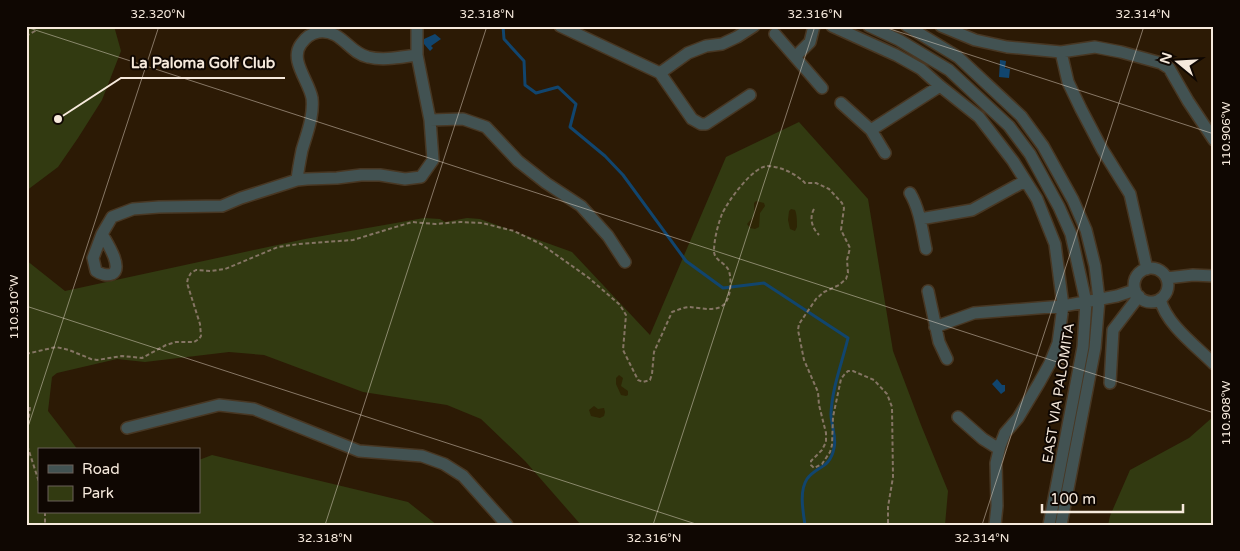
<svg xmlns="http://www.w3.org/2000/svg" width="1240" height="551" font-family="'Varela Round',sans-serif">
<rect width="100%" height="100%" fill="#2c1a05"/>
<path fill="#323a11" d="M26,26H114L121,51L102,100L78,138L58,167L26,191Z
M799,122L868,199L893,351L921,425L948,491L945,525H581L525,461L481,419L447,405L363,392L264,355L229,352L145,362L117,359L57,373L52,377L48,411L78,450H39V512H199V460L212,455L408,502L437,525H26V260L65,291L305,239L424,218L440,219L445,222L467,218L480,219L572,252L650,335L726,157Z
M1214,416V525H1108L1110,516L1130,470L1189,438Z"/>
<path fill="#2e2504" d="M756,201L764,203L765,206L760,213L759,227L755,229L750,228L747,224L754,216V203Z
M791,209L795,210C797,214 797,222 797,227L795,231L790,229L788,220L789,211Z
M619,375L623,378L621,386L628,391V395L626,396L621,395L616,384V378Z
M594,406L598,409L604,408L605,412L604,416L600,418L591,416L589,410Z"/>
<path fill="#11456e" d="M435,34L441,39L431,46L433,48L430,51L424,44V39Z
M1000,60L1006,61L1005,68L1010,69L1009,78L999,77Z
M997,379L1002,385H1005V391L1001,394L992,384Z"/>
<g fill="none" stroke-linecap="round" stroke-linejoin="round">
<path stroke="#11456e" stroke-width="3" d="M503,26L504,39L524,61L525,85L536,93L558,87L576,104L570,127L605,156L623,175L686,261L723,288L764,283L848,338C842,363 832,388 831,414C831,426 837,437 834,448C830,469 816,466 807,479C799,491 803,511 805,525"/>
<defs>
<path id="minor" d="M560,26L660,73L692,119L701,124H706L750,95
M832,26L896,55L921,69L940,86L979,117L1013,161L1037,199L1055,244L1063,306L1058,343L1050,363L1039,383L1018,418L1005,433L1000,446L996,463L997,506L995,525
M869,26L899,40L949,70L1009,126L1030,154L1059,207L1071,234L1086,302L1083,347L1049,525
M907,26L958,57L1021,116L1043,146L1073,200L1086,230L1095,266L1099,300L1095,348L1061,525
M941,26L975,40L1007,47L1061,52L1095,47L1121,52L1161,63L1169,68L1188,101L1214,140
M775,34L822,88
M1061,52L1068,82L1081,109L1102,149L1130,194L1147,269
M795,57L810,42L814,26
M660,73L688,53L706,46L722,44L737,37L754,26
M841,103L871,130L885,153
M430,120L463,119L486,127L518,161L546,183L581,206L608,236L625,262
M871,130L940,86
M297,180C298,170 300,160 302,150C307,133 314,116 312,98C309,81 289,60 301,44C306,37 310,34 319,32C341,29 349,53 368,57C384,61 401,57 417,55
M910,193C920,210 922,230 926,249
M920,219L972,210L1025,181
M102,234C106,241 124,268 112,274C107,276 100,274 96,271L93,258L102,234L112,217L133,209L159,207L222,206L241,198L297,180L307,179L337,178L361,175H380L405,179L421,177L433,160L430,120L417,55V26
M1134 285a17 17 0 1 1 34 0a17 17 0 1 1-34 0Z
M1167,278L1193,275L1214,276
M928,291L939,342L947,359
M1160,299C1166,324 1196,346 1214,364
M935,327L974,313L1063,306L1117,296L1135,290
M1110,383L1113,330L1139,296
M958,417L983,439L999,449
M127,428L219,405L254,409L359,451L422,456L444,464L463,476L507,525"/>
</defs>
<use href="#minor" stroke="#483723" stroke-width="14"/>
<path stroke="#857564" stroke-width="2" stroke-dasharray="4 2.5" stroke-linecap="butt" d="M26,36L35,31L38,26
M814,209C809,218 812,228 819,235
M26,354L56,347L69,350L91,359L97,360L122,356L142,358L166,345L176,342H194L199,339L201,336L200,324L187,283L188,278L191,273L196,270L211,271L225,269L278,247L299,244L353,240L412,222L435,224L460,222L482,223L514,231L541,244L589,278L620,305L626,315L623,350L638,380L643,382L650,380L652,374L654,352L672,312C678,310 684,307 690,307C701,308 719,313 726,302C731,295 732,276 728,269C724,262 714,260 714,251C714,240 718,224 722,214C728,201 753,166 768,166C782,167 796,174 805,183H816L829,189L842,203L844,208L841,230L850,248L847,260L848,273L846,279L839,285L824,292L816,299L799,324L798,330L804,360L818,392L819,405L826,433V442L822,450L811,461V465L814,468L822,464L830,452L832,445L833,417L841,379L844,375L848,371H853L874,380L887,394L892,407L893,477L888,507V525
M26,402L30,407L27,434L28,448L39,482
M45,512V525"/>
<use href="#minor" stroke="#425252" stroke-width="11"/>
</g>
<path fill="none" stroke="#f6e9dc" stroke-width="1" stroke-opacity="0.45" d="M881,26L1214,134M26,27L1214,413M26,306L699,525M26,433L159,26M325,525L487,26M653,525L815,26M982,525L1144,26"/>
<g text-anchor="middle" stroke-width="4" stroke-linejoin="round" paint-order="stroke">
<g font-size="14" fill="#f6e9dc" stroke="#0f0702">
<text transform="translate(1058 393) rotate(-81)" y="5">EAST VIA PALOMITA</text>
</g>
</g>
<path fill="none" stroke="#f6e9dc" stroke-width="2" d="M58 119L121 78H285"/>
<circle fill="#f6e9dc" stroke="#0f0702" stroke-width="2" cx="58" cy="119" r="5"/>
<g font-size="15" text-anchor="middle" font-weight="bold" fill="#f6e9dc" stroke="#0f0702" stroke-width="4" stroke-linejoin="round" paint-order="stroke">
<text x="203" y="68">La Paloma Golf Club</text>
</g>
<rect width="1240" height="551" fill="none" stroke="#0f0702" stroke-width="55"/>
<rect x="38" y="448" width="162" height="65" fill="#0f0702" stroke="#6b6159"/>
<rect x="48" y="465" width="25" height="8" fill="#425252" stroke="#6b6159"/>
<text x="82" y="474" font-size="15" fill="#f6e9dc">Road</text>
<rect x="48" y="486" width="25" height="15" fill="#323a11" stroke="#6b6159"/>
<text x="82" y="498" font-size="15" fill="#f6e9dc">Park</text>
<g transform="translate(1178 62) rotate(288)" stroke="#0f0702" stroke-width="4" paint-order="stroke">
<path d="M0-4L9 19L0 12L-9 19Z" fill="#f6e9dc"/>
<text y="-8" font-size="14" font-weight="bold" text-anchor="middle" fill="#f6e9dc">N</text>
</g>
<path d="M1042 504v8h141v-8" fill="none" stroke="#f6e9dc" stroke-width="2.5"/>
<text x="1050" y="504" font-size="15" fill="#f6e9dc" stroke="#0f0702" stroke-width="4" paint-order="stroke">100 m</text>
<rect x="28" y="28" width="1184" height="496" fill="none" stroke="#f6e9dc" stroke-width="2"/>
<g font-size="12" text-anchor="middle" fill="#f6e9dc">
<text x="158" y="18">32.320°N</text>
<text x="487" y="18">32.318°N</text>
<text x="815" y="18">32.316°N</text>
<text x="1143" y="18">32.314°N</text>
<text transform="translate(1226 134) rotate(-90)" y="4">110.906°W</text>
<text transform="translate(14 307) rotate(-90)" y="4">110.910°W</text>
<text transform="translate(1226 413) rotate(-90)" y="4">110.908°W</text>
<text x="325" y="542">32.318°N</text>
<text x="654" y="542">32.316°N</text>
<text x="982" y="542">32.314°N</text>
</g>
</svg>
